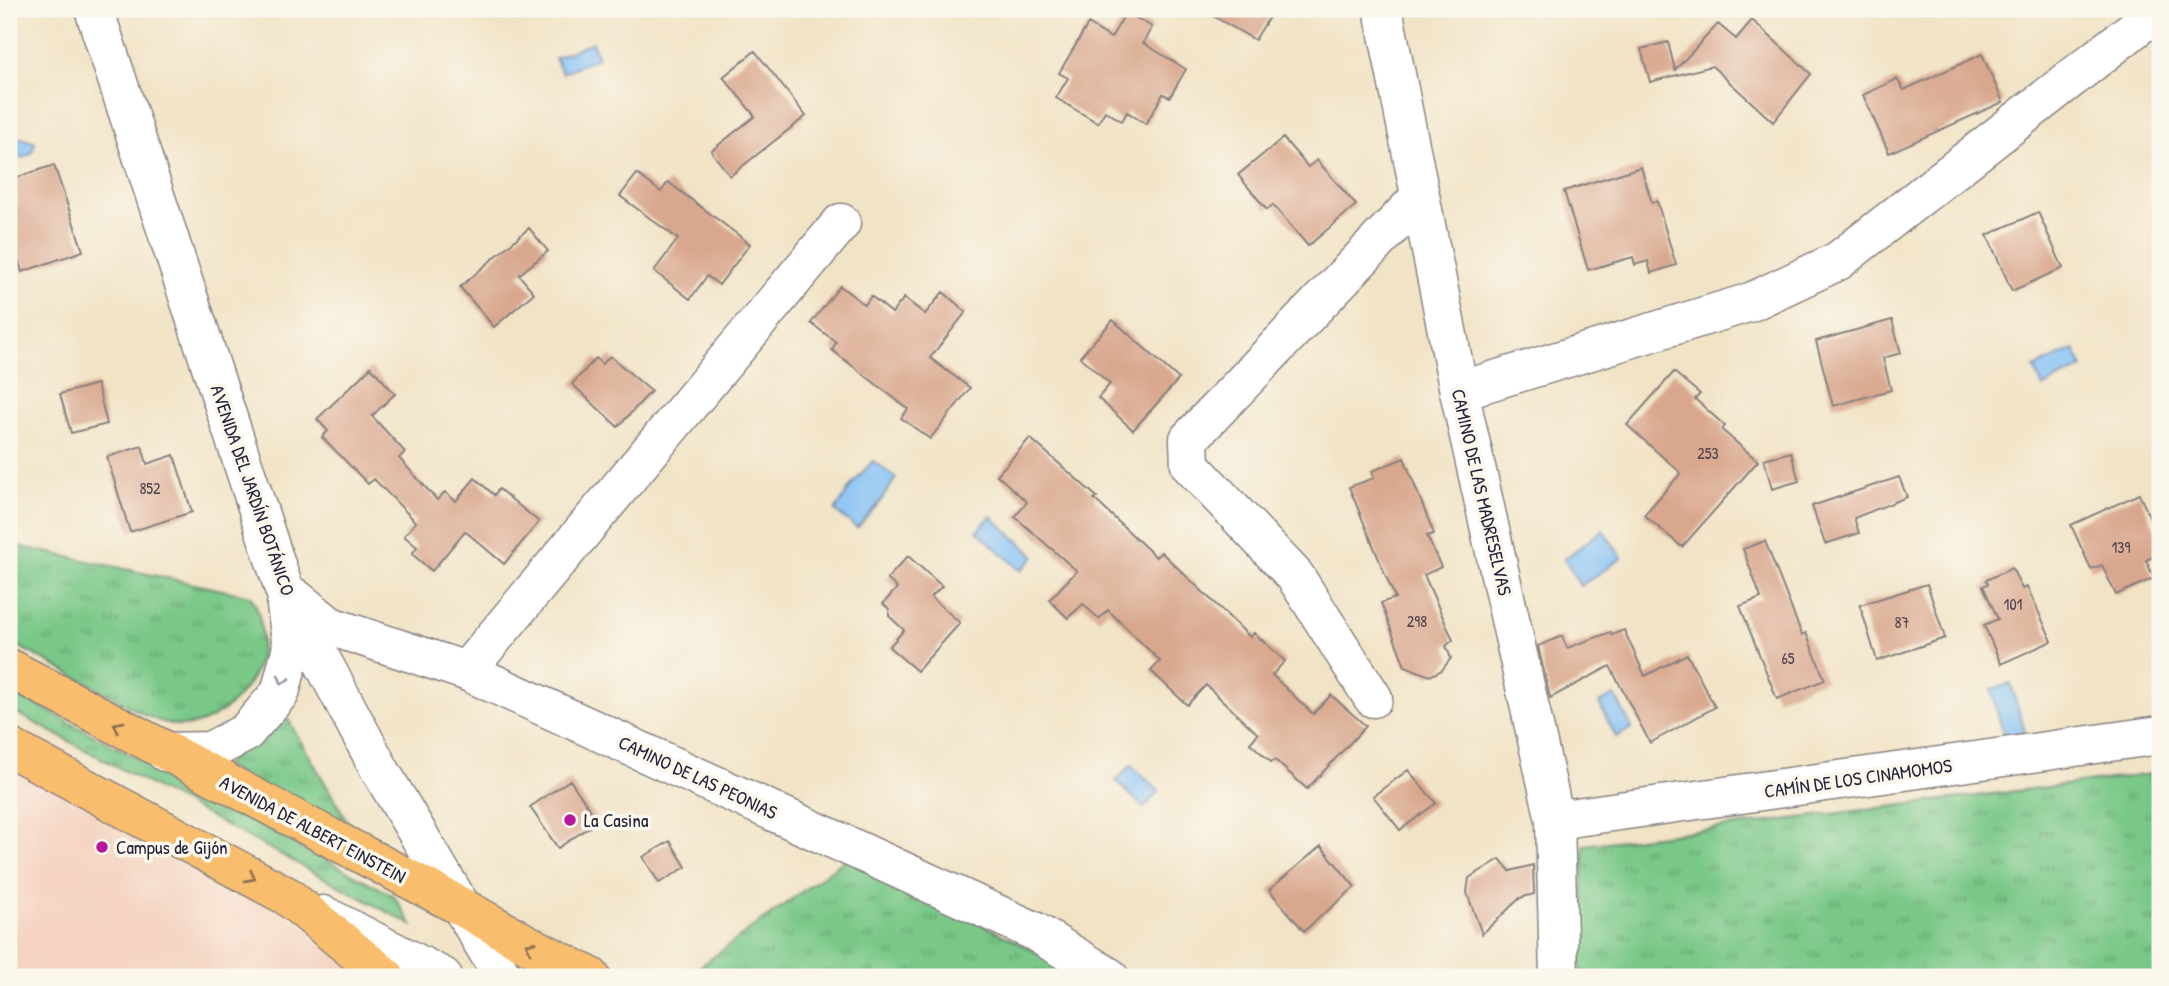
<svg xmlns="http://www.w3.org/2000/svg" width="2169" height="986" font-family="'Patrick Hand',sans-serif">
<defs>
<pattern id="grass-tufts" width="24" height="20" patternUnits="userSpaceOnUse" patternTransform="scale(1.75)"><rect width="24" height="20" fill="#79c888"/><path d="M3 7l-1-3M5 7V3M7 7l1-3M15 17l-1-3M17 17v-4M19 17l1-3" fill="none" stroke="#63a270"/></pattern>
</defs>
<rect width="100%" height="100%" fill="#fbf7ec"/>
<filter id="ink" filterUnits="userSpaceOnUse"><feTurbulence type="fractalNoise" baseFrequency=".0143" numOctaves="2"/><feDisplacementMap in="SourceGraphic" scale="14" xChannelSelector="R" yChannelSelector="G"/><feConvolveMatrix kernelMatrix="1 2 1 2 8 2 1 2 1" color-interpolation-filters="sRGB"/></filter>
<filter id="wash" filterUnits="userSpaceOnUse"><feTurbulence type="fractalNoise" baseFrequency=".00686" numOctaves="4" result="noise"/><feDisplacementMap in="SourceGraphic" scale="28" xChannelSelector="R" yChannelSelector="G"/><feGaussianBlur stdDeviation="1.57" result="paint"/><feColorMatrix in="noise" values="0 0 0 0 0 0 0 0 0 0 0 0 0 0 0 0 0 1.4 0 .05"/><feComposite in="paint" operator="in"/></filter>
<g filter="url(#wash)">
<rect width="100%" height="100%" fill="#f1e3c6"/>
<path fill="#f4d3c1" d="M9,747L386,977H9Z"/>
<path fill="url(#grass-tufts)" stroke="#4e7562" stroke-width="2" d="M9,544L250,596C263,612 265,649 257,667C244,698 207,734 170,724C148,719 127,705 108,694C75,677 42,659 9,641Z
M9,690L394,896L412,925L9,709Z
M283,711L356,836L224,766Z
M2160,773V977H1580L1584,845Z
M849,857L1086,977H686Z"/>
<path fill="#80bef4" stroke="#517098" stroke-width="2" d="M592,42L598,58L562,73L555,58Z
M9,134L35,143L32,153L22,158H9Z
M2074,349L2083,368L2043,387L2034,368Z
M873,461L896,478L880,502L857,528L835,511L852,484Z
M991,516L1035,556L1021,571L977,531Z
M1603,530L1622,558L1580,586L1564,559Z
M2011,684L2025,732L2004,737L1991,689Z
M1615,695L1632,728L1616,737L1599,703Z
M1131,765L1159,791L1144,808L1116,781Z"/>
<g id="blocks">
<path fill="#d9a78e" d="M1201,9H1274L1255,40Z
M1126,12L1152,27L1143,43L1186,69L1170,97L1163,94L1146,124L1127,112L1122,121L1105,111L1098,123L1056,98L1068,78L1059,73L1088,24L1111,38Z
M1752,20L1811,74L1773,122L1712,66L1650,82L1641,49L1668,42L1675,70L1718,24L1736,39Z
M755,51L806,116L730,176L711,151L755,116L723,77Z
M1982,54L2003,102L1889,153L1863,95L1897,79L1904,90Z
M1283,138L1308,167L1317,160L1356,205L1308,246L1273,205L1267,210L1238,175Z
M54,165L83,251L22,272L9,233V180Z
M1641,167L1652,203L1657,201L1676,265L1651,273L1648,261L1635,265L1633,257L1588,270L1564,191Z
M637,174L661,192L668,182L750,244L719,285L707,276L690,299L654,271L678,239L620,196Z
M2038,212L2063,268L2012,291L1987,235Z
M529,228L548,251L519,275L534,293L494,327L460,287Z
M840,286L865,305L871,296L892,313L904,298L925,314L943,292L966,312L930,358L970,388L930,439L901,418L908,409L832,350L836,342L811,323Z
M1113,320L1179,379L1133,430L1098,398L1110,384L1080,357Z
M1892,320L1901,353L1883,358L1891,390L1833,406L1816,341Z
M610,356L651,391L618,427L572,384L596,358L602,364Z
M371,367L395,394L372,416L405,452L399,458L437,500L445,492L456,501L475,478L494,495L499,489L539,522L504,564L465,531L432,571L412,554L417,547L404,536L416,522L374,479L368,484L322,437L328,431L317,419Z
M1674,372L1700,394L1695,399L1725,426L1722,430L1758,461L1682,547L1644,515L1681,473L1627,425Z
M97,384L107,424L71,433L60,394Z
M1030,438L1097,497L1094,499L1156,557L1161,552L1250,637L1254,633L1285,661L1272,675L1313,714L1331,695L1366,726L1307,789L1275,760L1271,762L1250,743L1258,734L1206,685L1187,705L1151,671L1160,661L1108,610L1099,619L1083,604L1068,618L1049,600L1077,571L1015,517L1027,502L997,475Z
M142,446L147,464L174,455L192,512L130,532L107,457Z
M1791,452L1799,481L1772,489L1764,459Z
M1404,458L1434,534L1427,536L1441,567L1424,575L1453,640L1446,646L1451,658L1442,670L1430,676L1405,666L1381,603L1395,598L1349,487L1374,478L1372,471Z
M1899,477L1907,497L1854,518L1859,533L1825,544L1812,506Z
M2139,494L2160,540V554L2146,560L2154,578L2116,595L2102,565L2091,569L2071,525Z
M1765,541L1802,635L1806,633L1825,680L1777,699L1740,606L1761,598L1743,549Z
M908,556L942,586L931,597L960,623L917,671L889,647L904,630L889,616V609L883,604L897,588L887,579Z
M2012,568L2022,589L2027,587L2052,641L2001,664L1984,625L1998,619L1983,586L1988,584L1986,580Z
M1927,584L1945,638L1877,661L1860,605Z
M1624,630L1645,676L1687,654L1715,707L1650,743L1610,666L1550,698L1538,646L1562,636L1567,648L1611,632L1612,635Z
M1408,770L1436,803L1400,830L1373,796Z
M570,780L598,821L558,848L530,807Z
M670,841L686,867L659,883L643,857Z
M1321,846L1355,887L1304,931L1269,890Z
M1500,859L1510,871L1533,865L1534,894L1520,898L1482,934L1467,893L1469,878Z"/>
</g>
</g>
<g filter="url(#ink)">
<use href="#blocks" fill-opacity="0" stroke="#8a8280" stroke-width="2"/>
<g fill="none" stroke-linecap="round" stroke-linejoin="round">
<defs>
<path id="minor" d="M94,9L284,589L380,770L503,977
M1383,9L1459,391L1555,820L1559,977
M1459,391L1751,302L1838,261L2160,9
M294,597L330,626L466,671L1034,931L1109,977
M466,671L841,223
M1373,698L1295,576L1190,465L1189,439L1420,197
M165,752L210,751L245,733L280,693L292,647L286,605
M1555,820L2160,735
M323,915L443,977"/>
<path id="highway" d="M9,668L460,906L529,945L591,977
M9,747L287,896L386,977"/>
</defs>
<use href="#minor" stroke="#8a8280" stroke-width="41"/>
<use href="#highway" stroke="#8a8280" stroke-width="41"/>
<use href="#minor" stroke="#fff" stroke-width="38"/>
<use href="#highway" stroke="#f9be6d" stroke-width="38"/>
</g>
<defs><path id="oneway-chevron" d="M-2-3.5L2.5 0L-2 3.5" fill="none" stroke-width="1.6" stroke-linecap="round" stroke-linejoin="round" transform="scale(1.75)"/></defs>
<use stroke="#9c9ca7" href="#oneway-chevron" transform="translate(283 680) rotate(105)"/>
<g stroke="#8e7054">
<use href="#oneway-chevron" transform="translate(118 726) rotate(-152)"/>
<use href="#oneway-chevron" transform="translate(251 877) rotate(28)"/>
<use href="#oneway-chevron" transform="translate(530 946) rotate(-151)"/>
</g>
</g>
<g fill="#b5179e" stroke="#fbf7ec" stroke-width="2.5">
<circle cx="570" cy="820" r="7"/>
<circle cx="102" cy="847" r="7"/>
</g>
<g text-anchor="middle" stroke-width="7" stroke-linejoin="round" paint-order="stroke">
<g font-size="16" fill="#504350">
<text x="1708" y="459">253</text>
<text x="150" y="494">852</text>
<text x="2121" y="553">139</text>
<text x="2013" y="610">101</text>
<text x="1417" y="627">298</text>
<text x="1902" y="628">87</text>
<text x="1788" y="664">65</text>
</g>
<g font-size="19" fill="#22223b" stroke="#fbf7ec">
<text transform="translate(253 490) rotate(71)" y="7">AVENIDA DEL JARDÍN BOTÁNICO</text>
<text transform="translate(1482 492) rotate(77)" y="7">CAMINO DE LAS MADRESELVAS</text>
<text transform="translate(698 777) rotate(25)" y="7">CAMINO DE LAS PEONIAS</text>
<text transform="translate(1858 778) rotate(-8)" y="7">CAMÍN DE LOS CINAMOMOS</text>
<text transform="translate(313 829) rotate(28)" y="7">AVENIDA DE ALBERT EINSTEIN</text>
</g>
<g font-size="19" fill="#22223b" stroke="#fbf7ec" text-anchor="start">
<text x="584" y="827">La Casina</text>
<text x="116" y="854">Campus de Gijón</text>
</g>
</g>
<rect width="2169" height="986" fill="none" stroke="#fbf7ec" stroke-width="35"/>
</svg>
